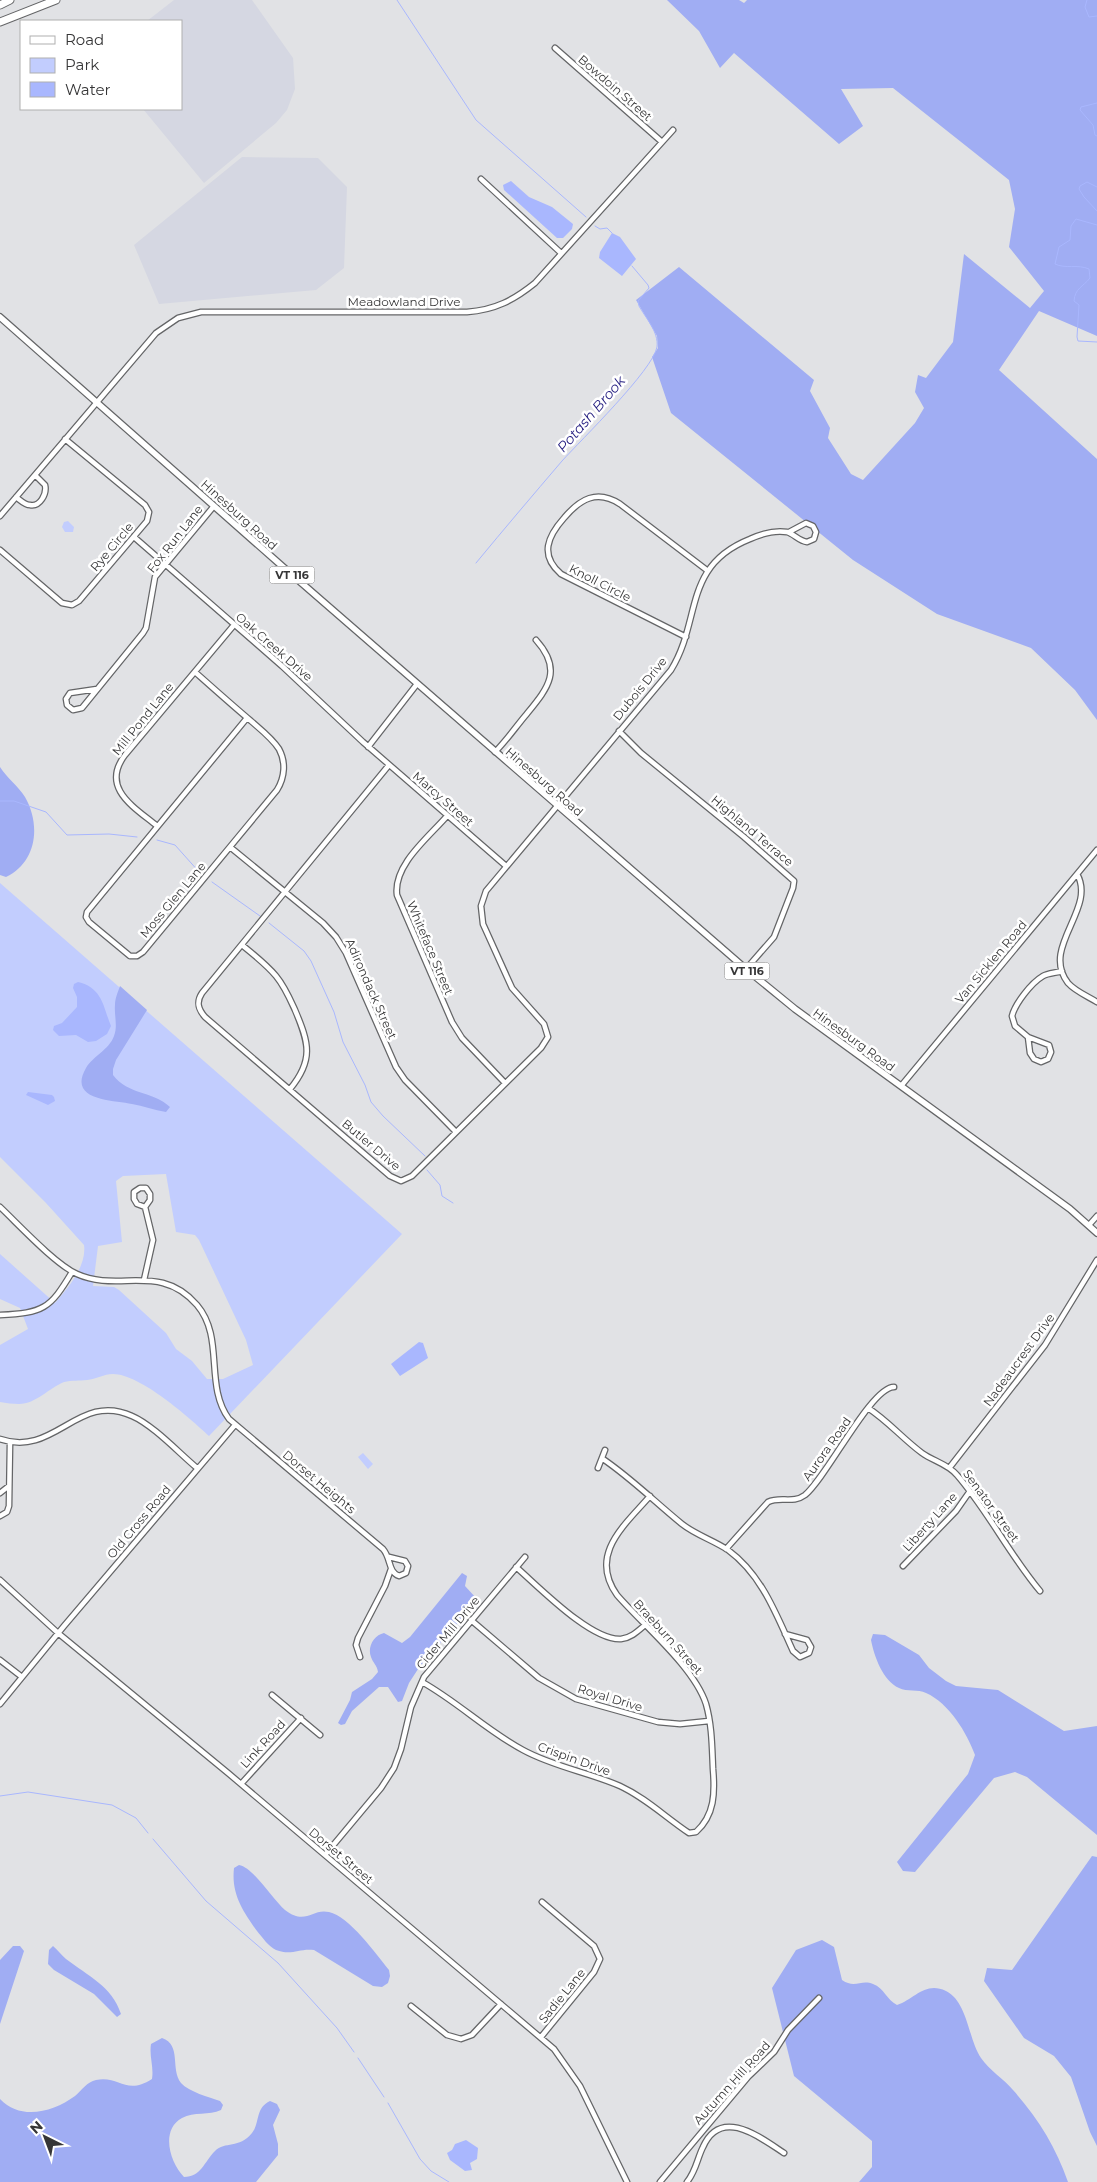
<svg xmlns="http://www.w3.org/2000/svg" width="1097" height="2182" font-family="Montserrat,sans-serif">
<rect width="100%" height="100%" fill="#e1e2e5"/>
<path fill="#d5d7e2" d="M174,0H252L293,58L295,89L287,110L276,123L204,183L143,109H181V21H147Z
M242,157L318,158L347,187L344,268L316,290L159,304L134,245Z"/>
<path fill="#c2cdfe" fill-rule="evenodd" d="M68,521L74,527L73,532H65L62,527L64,522Z
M0,883L402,1234L209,1436C190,1418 140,1374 113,1374C104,1374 96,1379 87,1380C79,1381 72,1380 64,1382C49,1388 36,1404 19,1404C13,1404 6,1403 0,1402V1345L28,1329L20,1308L0,1299V1254L55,1303C68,1288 87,1266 84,1245L46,1203L0,1157ZM166,1174L176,1232L195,1235L199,1240L246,1340L253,1365L223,1379H207L192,1361L176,1349L166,1333L119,1290L114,1287L93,1286L98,1246L122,1242L116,1181L123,1176Z
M363,1453L373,1464L368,1469L358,1457Z"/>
<path fill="#a0adf3" d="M667,0H739L744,3L747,0H1097V336L1039,311L999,370L1097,459V720L1075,690L1031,648L937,614L853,560L671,413L652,357L658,348L657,336L636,300L679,267L814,380L810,391L830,428L828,438L851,474L863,480L915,423L924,408L915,392L918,375L926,378L953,342L964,254L1030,308L1044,291L1009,247L1015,209L1009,180L893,88L841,89L863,126L839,144L734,53L720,68L699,31Z
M0,767C7,778 18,786 25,797C41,825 37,862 6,877L0,875Z
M120,986L147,1010L116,1060L113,1069V1075C128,1095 153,1091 170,1107L166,1112C154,1110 143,1106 132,1104C113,1100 67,1101 86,1068C93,1056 109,1050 114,1036C118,1026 114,1015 115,1005C115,998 118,992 120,986Z
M462,1573L467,1576L465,1586L477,1599L476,1603L420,1666L409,1683L402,1701L398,1702L388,1687H379L352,1711L345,1724L341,1725L338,1723L350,1700L352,1692L372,1679L378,1672C377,1665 373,1663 371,1657C367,1647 374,1635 384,1633L402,1643L410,1637Z
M873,1634L885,1635L919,1655L929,1668L946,1681L956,1686L998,1690L1064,1731L1097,1726V1835L1027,1777L1015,1772L994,1778L915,1872L903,1871L897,1862L968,1774L975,1755C967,1733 949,1703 926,1693C918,1689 907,1692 899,1688C883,1681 874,1656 871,1640Z
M1092,1856L1097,1857V2146L1090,2132L1071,2077L1054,2056L1024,2038L984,1981L987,1968L1012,1970Z
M239,1865C253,1867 273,1900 285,1910C306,1926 312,1908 329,1912C349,1916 376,1954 389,1970L390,1976L388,1983L382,1987L373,1986L314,1950C299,1948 292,1956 276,1950C269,1947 262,1937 257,1931C243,1911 231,1894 234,1868Z
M822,1940L834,1947L842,1980C855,1989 861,1979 873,1984C884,1988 887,2000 897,2005C915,1999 925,1981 946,1991C968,2002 968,2039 981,2058C989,2070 1004,2079 1013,2090C1038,2118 1056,2147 1068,2182H859L872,2167V2141L794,2076L772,1988L796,1950Z
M13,1946H20L24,1951L0,2024V1960Z
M53,1946C58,1950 61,1955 66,1959C88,1976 112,1986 121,2014L117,2017L94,1994L54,1970L48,1964L49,1950Z
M162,2038C182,2045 170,2069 181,2083C189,2092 209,2097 220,2101L223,2105L221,2110C209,2116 194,2111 182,2118C160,2130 170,2163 184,2177C201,2177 204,2162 215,2151C225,2141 239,2149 252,2133C260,2123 255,2108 270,2101L277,2104L280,2110L273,2125L278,2144V2155L256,2182H0V2099C21,2121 53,2112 75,2096C82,2090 87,2082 96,2080C119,2075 126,2096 152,2079C154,2067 149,2056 151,2044Z"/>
<path fill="#a9b7fe" d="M511,181L529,197L552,207L573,224L572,229L563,238H557L504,190L503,185Z
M612,233L620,237L636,259L622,276L599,258L600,252Z
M78,982C103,988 103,1007 111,1026L107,1034L96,1041L88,1042L76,1035L59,1036L53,1030L54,1026L62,1023L77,1007V997L73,988L74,984Z
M28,1092L52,1095L54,1097L55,1101L48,1105L26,1095Z
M419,1342L423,1343L428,1358L400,1376L391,1364Z
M466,2140L478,2148L477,2159L470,2163L472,2170L465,2171L450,2160L447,2153L452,2150L455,2144Z"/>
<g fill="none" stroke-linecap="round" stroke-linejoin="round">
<path stroke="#a9b7fe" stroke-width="1" d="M397,0L476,120L586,217
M1087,0L1085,7L1089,17L1097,16
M1097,103L1081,107L1080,110L1093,125L1095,135L1097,136
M1097,187L1087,182L1080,186L1079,189L1084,197L1097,211
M1097,225L1076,219L1071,226L1070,240L1059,247L1055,264C1065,269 1078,264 1089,269L1090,278C1083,287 1075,288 1074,301L1079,305L1077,337L1078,341L1097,342
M595,226L600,229L607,228L612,233
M476,563C504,529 533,495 562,461C581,440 653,370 657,347C659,332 645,317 639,306L638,301L649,288L648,285L632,266
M0,801H14L46,812L67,835L109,834L137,837
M157,840L175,845L200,873
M212,882L260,916
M269,923L304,951L311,961L334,1012L343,1042L365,1085L371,1102L383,1116L425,1156
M427,1170L440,1185L442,1196L453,1203
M0,1796L28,1792L112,1805L136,1818L148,1833
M153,1839L206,1901L278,1963L337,2028L354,2052
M358,2058L384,2097
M388,2103L420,2159L431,2171L449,2182"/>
<defs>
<path id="minor" d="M555,48L662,142
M481,179L561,253
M16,497C20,500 25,505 30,505C40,507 47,494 45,485L35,475
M0,516L156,333L178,318L201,312H467C495,310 514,300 535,283L673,130
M134,537L282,666L363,742L506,866
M0,550L62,603L72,605L79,601L147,521L149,512L145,505L65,439
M686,637L561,574C539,555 548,536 564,518C580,499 597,489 620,504L708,571
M195,672C213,688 232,705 251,721C260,729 272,738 279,749C286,762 285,777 277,790L143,952L137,956H130L89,922L86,917L87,912L247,718
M97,689L70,693L66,699L67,705L73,710L82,708L143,633L146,628L155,577L214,506
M619,731L641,753L744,837L794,881L793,888L774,937L746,969
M368,747L417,684
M495,752C506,741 515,728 525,716C547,689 564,671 536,640
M389,765L202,993C196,1002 198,1009 205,1017L390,1176L401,1181L412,1176L541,1048L548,1037L544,1024L512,988L483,924L481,906L486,891L671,670C702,620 682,566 750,539C761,534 775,530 787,532C794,534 799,541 807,542L814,539L816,532L813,526L806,523L789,532
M447,816C429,837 393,865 397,895L452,1022L462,1038L505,1083
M157,826C134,807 100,788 125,755L234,625
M230,847L323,923L336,937L346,953L396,1067L405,1080L456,1132
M1077,874C1097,909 1040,947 1068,983C1075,991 1087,996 1097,1002
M242,945C254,955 266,964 276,976C285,987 290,999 295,1010C309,1043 314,1060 290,1089
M1028,1037L1049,1045L1051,1052L1048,1059L1041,1062L1034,1059L1030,1053L1028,1037L1015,1026L1012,1016C1015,1004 1031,983 1043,976C1048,973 1056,973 1062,971
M901,1086L1097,850
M0,1207C19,1225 55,1264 77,1274C119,1293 160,1262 197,1305C225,1338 204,1385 229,1419L383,1549C391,1558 388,1572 399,1576L406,1573L408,1566L405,1561L389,1557
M1089,1225L1097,1216
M144,1280L153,1240L145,1207L150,1200V1194L146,1188H140L134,1192V1199L137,1204L145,1207
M0,1315C43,1313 50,1309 72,1272
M868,1408C888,1421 903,1439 922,1453C933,1461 948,1464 957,1475C988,1511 1009,1554 1040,1591
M0,1439C55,1458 78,1391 132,1416C153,1425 179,1453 197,1468
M603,1459C631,1478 655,1502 682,1524C696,1535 713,1540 728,1550C762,1575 776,1614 793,1651L800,1657L809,1653L811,1647L807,1640L785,1634
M950,1467L1045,1345L1097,1260
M598,1468L605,1450
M0,1493L9,1486
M0,1516L7,1512L9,1506L10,1443
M726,1549L768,1502C780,1496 793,1504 805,1495C827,1477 871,1387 894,1387
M903,1566L956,1511L970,1491
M516,1567C539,1587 591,1641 621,1639C631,1638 638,1631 645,1625
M0,1580L58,1633L228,1773L554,2049L580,2086L627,2182
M471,1620L539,1678L576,1699L658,1722L680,1724L709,1721
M360,1657L356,1645L358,1638L385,1586L391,1569
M0,1660L22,1677
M422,1682C458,1702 487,1731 523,1750C554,1767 588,1772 620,1786C646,1798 665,1817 689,1833L696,1832C715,1815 715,1792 713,1769C712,1747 712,1725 706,1704C694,1667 643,1625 617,1595C588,1554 625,1525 650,1496
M272,1695L320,1735
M0,1704L64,1626L235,1425
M241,1784L301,1718
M325,1855L381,1788L394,1768L401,1749L411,1707L424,1677L525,1557
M411,2006L447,2035L461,2039L472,2035L501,2004
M541,2037L594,1972L600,1959L594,1946L542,1902
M660,2182L748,2077L774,2052L788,2030L819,1998
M687,2182C696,2171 697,2159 703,2147C721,2106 761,2138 784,2153"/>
<path id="major" d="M0,317L282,566L746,969L795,1009L1070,1209L1097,1233"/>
<path id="highway" d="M0,5L10,0
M0,22L56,0"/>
</defs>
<use href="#minor" stroke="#646567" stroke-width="7"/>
<use href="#major" stroke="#646567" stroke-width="8"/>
<use href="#highway" stroke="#646567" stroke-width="9"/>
<use href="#minor" stroke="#fff" stroke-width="4.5"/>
<use href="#major" stroke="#fff" stroke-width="5.5"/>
<use href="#highway" stroke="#fff" stroke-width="7"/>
</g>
<g text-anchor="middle" stroke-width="5" stroke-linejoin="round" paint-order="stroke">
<g fill="#fff" stroke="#727273" stroke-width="1">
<rect x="269.5" y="566.5" width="45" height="17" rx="4"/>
<rect x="724.5" y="962.5" width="45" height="17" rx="4"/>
</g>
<g font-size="11" font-weight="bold" fill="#363637">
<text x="292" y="579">VT 116</text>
<text x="747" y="975">VT 116</text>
</g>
<g font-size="12" fill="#363637" stroke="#fff">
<text transform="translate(615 88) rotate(41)" y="4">Bowdoin Street</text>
<text x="404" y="306">Meadowland Drive</text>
<text transform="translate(239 515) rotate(42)" y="4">Hinesburg Road</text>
<text transform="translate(175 539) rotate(-52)" y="4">Fox Run Lane</text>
<text transform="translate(112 547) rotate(-50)" y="4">Rye Circle</text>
<text transform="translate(600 583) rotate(27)" y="4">Knoll Circle</text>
<text transform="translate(274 647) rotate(41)" y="4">Oak Creek Drive</text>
<text transform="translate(640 689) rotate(-51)" y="4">Dubois Drive</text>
<text transform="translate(143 719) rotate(-51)" y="4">Mill Pond Lane</text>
<text transform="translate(544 782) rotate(41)" y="4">Hinesburg Road</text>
<text transform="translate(443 799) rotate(41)" y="4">Marcy Street</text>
<text transform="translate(752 831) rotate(40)" y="4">Highland Terrace</text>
<text transform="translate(173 900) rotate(-50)" y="4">Moss Glen Lane</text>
<text transform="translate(430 948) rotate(67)" y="4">Whiteface Street</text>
<text transform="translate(991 962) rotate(-50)" y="4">Van Sicklen Road</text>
<text transform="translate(371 989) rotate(66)" y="4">Adirondack Street</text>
<text transform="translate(854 1040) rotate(36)" y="4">Hinesburg Road</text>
<text transform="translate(371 1145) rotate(40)" y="4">Butler Drive</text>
<text transform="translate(1019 1360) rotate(-54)" y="4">Nadeaucrest Drive</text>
<text transform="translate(827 1449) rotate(-55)" y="4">Aurora Road</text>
<text transform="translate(319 1482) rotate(40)" y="4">Dorset Heights</text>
<text transform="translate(991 1506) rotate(54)" y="4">Senator Street</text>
<text transform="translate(139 1522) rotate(-50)" y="4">Old Cross Road</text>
<text transform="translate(930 1522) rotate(-48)" y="4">Liberty Lane</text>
<text transform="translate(448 1633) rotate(-50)" y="4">Cider Mill Drive</text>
<text transform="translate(668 1637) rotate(48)" y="4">Braeburn Street</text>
<text transform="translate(610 1698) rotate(17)" y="4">Royal Drive</text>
<text transform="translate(263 1744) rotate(-48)" y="4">Link Road</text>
<text transform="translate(574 1759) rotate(20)" y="4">Crispin Drive</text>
<text transform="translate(341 1856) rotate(40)" y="4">Dorset Street</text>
<text transform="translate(562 1996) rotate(-51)" y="4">Sadie Lane</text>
<text transform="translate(732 2083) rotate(-48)" y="4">Autumn Hill Road</text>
</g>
<g font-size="14" font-style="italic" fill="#221c7f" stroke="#fff">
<text transform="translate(591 414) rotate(-49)" y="5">Potash Brook</text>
</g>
</g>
<rect x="20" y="20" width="162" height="90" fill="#ffffff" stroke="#afafaf"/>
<rect x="30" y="36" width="25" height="8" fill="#ffffff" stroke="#afafaf"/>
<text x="65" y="45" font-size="15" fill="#363637">Road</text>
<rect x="30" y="58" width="25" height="15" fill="#c2cdfe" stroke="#afafaf"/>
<text x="65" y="70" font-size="15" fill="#363637">Park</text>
<rect x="30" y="82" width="25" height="15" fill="#a9b7fe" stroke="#afafaf"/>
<text x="65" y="95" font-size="15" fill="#363637">Water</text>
<g transform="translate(45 2137) rotate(318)" stroke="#ffffff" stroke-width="4" paint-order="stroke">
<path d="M0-4L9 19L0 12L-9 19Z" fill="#363637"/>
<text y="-8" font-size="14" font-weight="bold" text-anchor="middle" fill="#363637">N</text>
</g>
</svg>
